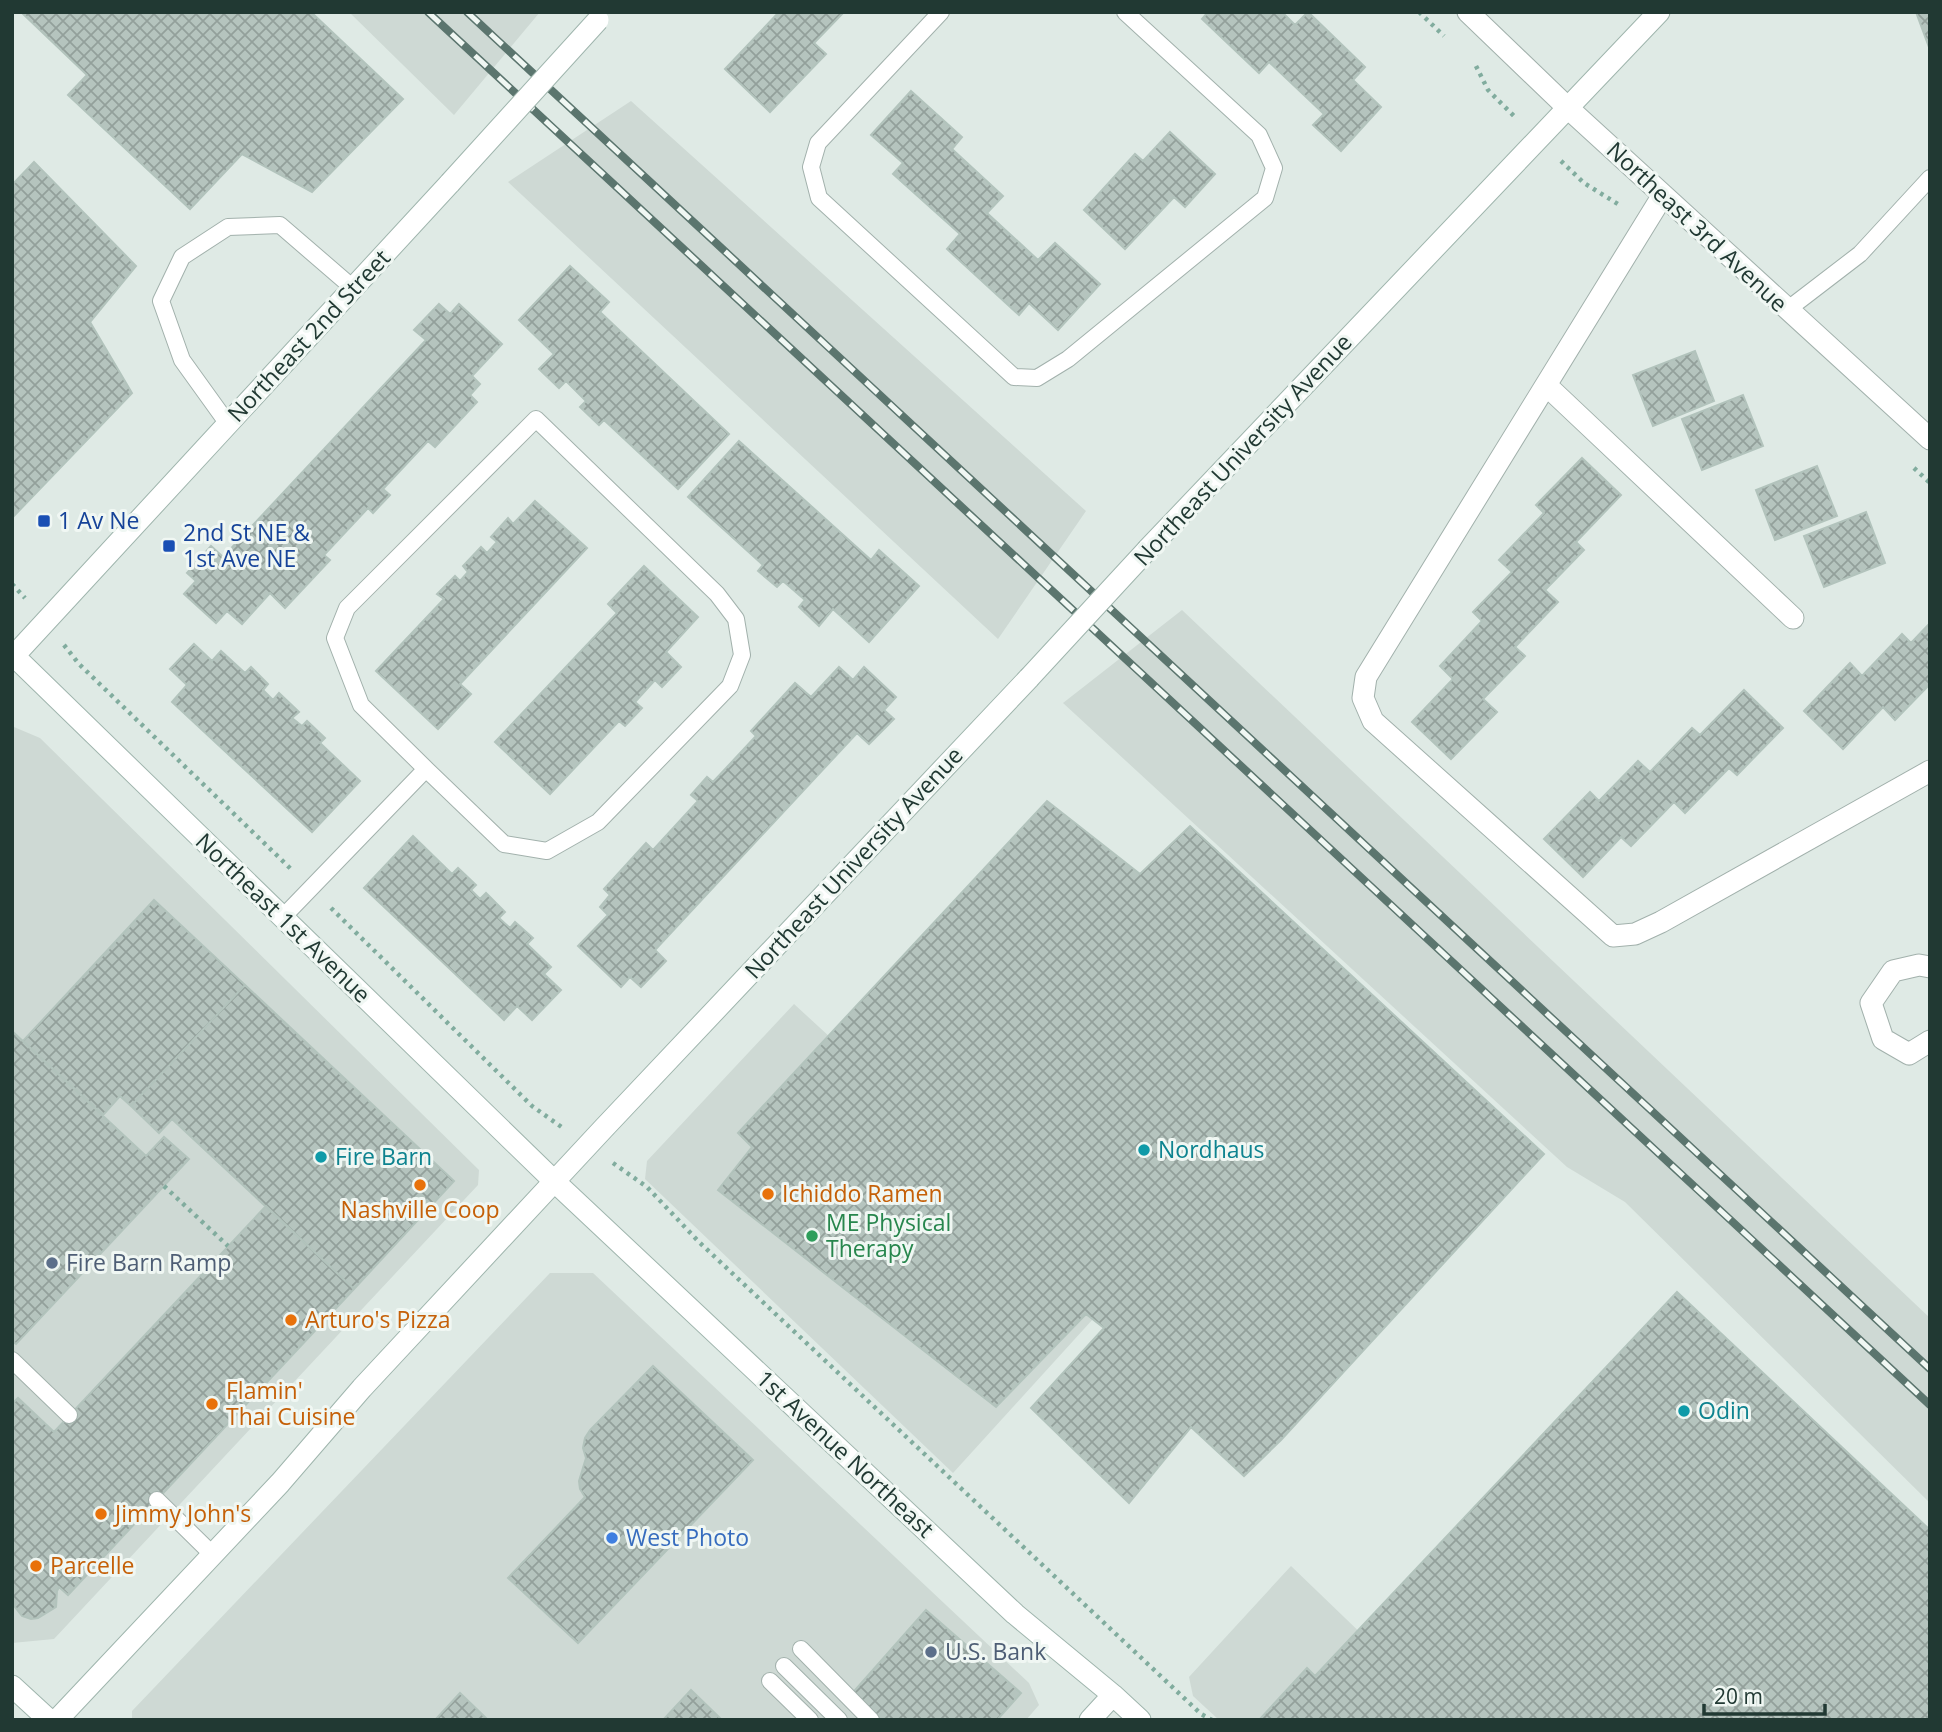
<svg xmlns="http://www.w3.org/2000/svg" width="1942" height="1732" font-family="'Open Sans',sans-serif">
<defs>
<pattern id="building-cross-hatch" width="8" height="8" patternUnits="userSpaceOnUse" patternTransform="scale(1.75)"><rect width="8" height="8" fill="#b5c4be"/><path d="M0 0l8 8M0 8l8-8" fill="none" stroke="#93a09b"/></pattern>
</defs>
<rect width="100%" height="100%" fill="#dfeae5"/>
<path fill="#ced9d4" d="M349,12H540L454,115Z
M631,101L1086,511L998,639L508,182Z
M1182,610L1930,1318V1503L1625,1202L1567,1167L1063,703Z
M14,727L40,738L479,1170L478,1185L54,1639L12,1643V729Z
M794,1004L1113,1297L953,1473L645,1179L647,1161Z
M550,1273H593L1029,1683L1039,1705L1026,1720H132V1711Z
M1291,1566L1451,1720H1219L1193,1696L1189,1677Z"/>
<path fill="url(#building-cross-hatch)" stroke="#b2c3bc" stroke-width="2" d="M21,12H311L403,99L312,192L242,154L190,209L68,95L87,75Z
M779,12H844L814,43L826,54L770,112L725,69Z
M1208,12H1282L1295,25L1308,12L1365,67L1353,80L1381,107L1341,151L1313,125L1324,114L1269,62L1259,73L1202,19Z
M1916,12H1930V50Z
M911,91L962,137L952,149L1003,196L987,213L1038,260L1055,243L1100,284L1058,330L1029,303L1019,315L947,249L960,234L893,174L903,163L871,135Z
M1170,132L1215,174L1185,207L1174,197L1125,249L1084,210L1135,154L1143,161Z
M34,162L136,266L90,322L132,393L12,518V185Z
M570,266L609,302L600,312L729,434L678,489L604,420L599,425L580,407L586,401L566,381L559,388L539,369L554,354L519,320Z
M439,304L450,314L459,304L502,344L472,376L480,384L470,395L477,402L435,447L428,441L383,489L390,495L373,513L368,508L324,555L330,560L285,608L270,593L242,624L227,611L216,623L184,594L196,581L187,573L211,546L223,557L426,340L414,330Z
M1695,351L1714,401L1653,426L1633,375Z
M1743,395L1763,446L1702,470L1682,419Z
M739,441L871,560L879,550L919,586L869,642L833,609L819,626L799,607L805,600L783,581L777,587L758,571L763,565L688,497Z
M1582,458L1621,495L1576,542L1584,550L1545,590L1558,602L1515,647L1525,656L1483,699L1497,712L1451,759L1412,722L1453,679L1440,666L1482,621L1473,612L1512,572L1499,560L1544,513L1536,505Z
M1817,466L1837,516L1775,540L1756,490Z
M535,501L587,548L460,684L471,694L438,729L376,671L444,599L437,594L455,576L460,581L468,572L463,566L481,547L487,553L497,542L491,537L508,518L513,524Z
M1866,512L1885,563L1824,587L1804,536Z
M644,566L698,617L666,652L681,667L662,687L655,680L635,702L642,708L625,726L619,721L550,794L495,742L617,613L608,604Z
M1930,623V684L1895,720L1883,707L1843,749L1804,711L1850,663L1862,676L1902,634L1911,643Z
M194,644L212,661L221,651L245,673L251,667L268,684L263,690L273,700L279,693L299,712L292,718L302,726L307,721L325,738L320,743L360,781L312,832L172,702L187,685L170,669Z
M839,667L853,680L864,667L896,697L884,710L894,719L869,744L857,733L655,950L666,961L641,987L630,977L621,987L578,946L608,915L600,907L610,895L604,889L646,843L653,850L698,801L691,795L707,777L713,782L756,736L751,731L795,683L811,697Z
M1744,690L1783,728L1737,775L1729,768L1685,813L1674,802L1631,846L1621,837L1583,877L1544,839L1590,792L1599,801L1638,761L1650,772L1692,728L1700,735Z
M1047,801L1140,874L1190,826L1544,1154L1281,1440L1244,1476L1191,1427L1129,1503L1031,1408L1104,1328L1086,1314L996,1407L718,1190L752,1147L738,1133Z
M413,836L452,874L458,868L476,885L471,890L480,899L486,893L505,912L499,918L510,928L515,922L533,938L527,944L551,967L544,974L561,990L532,1020L517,1006L504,1020L364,888Z
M154,900L245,985L131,1106L120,1096L103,1115L23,1041Z
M245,985L454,1181L354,1289L172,1119L159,1133L131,1106Z
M12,1031L146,1156L164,1137L189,1159L16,1344L12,1341Z
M266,1206L354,1289L68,1595L59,1587L57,1591L56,1607L38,1618L31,1619L22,1616L15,1607L12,1596V1404L18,1398L54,1432Z
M1677,1292L1930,1530V1720H1259L1307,1668L1315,1676Z
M653,1366L753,1460L578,1643L508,1578L585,1497L580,1489L579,1481L586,1458L583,1448L585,1438L590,1430Z
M926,1610L1021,1693L997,1720H875L849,1697Z
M691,1690L722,1720H663Z
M460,1693L488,1720H435Z"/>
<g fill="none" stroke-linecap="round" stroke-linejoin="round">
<defs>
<path id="lane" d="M941,12L818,143L811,167L819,198L1014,377L1037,378L1068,359L1265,198L1274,168L1259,135L1125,12
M1787,310L1860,254L1930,178
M228,424L182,360L161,301L182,257L228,227L280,225L353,288
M283,917L426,769L504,844L547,851L598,822L730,686L742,655L736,619L717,594L536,419L347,608L335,638L361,705L426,769
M12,1360L69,1415
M157,1500L213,1555
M801,1649L871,1720
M784,1666L839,1720
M770,1681L810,1720"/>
<path id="street" d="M1468,12L1569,109L1930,439
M1663,195L1366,677L1363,698L1373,721L1613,936L1635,934L1661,922L1930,771
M1546,385L1793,618
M1930,967L1919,965L1893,971L1871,1003L1883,1039L1909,1054L1930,1041"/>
<path id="secondary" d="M1148,549L1659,12
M12,654L555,1182L1015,1614L1113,1695L1140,1720
M12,658L450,183
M12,1686L49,1720
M57,1720L280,1483L362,1388L603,1129L1029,678
M1090,1720L1113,1695"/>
</defs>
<use href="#lane" stroke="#a2b1ac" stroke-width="18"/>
<use href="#street" stroke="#a2b1ac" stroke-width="23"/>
<use href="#secondary" stroke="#9fb5ad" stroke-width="23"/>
<path stroke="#81ac9e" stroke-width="4.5" stroke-dasharray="3.5 5" stroke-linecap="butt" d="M1419,12L1444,36
M1476,66L1488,90L1517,119
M1561,161L1584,183L1621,206
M1914,468L1930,483
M12,584L25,598
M64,645L79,664L292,870
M331,908L532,1106L563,1128
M613,1163L647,1187L699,1242L1201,1714L1212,1720
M164,1186L228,1246"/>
<use href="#lane" stroke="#fff" stroke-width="16"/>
<use href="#street" stroke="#fff" stroke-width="21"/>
<use href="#secondary" stroke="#fff" stroke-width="21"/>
<defs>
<path id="rail" d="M428,12L1930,1405
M467,12L1930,1369"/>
</defs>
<use href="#rail" stroke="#5b756e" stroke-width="8"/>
<use href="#rail" stroke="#f0f7f3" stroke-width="5" stroke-dasharray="16" stroke-linecap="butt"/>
<defs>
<path id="secondary-bridge" d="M450,183L598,20
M1029,678L1148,549"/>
</defs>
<use href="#secondary-bridge" stroke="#9fb5ad" stroke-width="23" stroke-linecap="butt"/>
<use href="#secondary-bridge" stroke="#fff" stroke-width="21"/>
</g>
<g fill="#1a4fb4" stroke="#f0f7f3" stroke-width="2.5">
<rect x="37" y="514" width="14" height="14" rx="3.5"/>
<rect x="162" y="539" width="14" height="14" rx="3.5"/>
</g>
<g fill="#0f9aa8" stroke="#f0f7f3" stroke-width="2.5">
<circle cx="1144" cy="1150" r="7"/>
<circle cx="321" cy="1157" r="7"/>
<circle cx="1684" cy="1411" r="7"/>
</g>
<g fill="#e8710a" stroke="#f0f7f3" stroke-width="2.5">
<circle cx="420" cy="1185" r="7"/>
<circle cx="768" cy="1194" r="7"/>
<circle cx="291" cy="1320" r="7"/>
<circle cx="212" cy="1404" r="7"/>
<circle cx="101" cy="1514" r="7"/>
<circle cx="36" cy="1566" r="7"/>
</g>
<circle fill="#2e9e5b" stroke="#f0f7f3" stroke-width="2.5" cx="812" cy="1236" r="7"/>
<g fill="#5c6f8a" stroke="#f0f7f3" stroke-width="2.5">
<circle cx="52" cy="1263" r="7"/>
<circle cx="931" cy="1652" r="7"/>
</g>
<circle fill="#3f7fe0" stroke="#f0f7f3" stroke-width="2.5" cx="612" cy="1538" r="7"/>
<g text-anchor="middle" stroke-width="6" stroke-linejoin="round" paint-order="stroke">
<g font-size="23" fill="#213933" stroke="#f0f7f3">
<text transform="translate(1697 227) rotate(43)" y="8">Northeast 3rd Avenue</text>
<text transform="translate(309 336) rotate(-47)" y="8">Northeast 2nd Street</text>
<text transform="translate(1243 450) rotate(-47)" y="8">Northeast University Avenue</text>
<text transform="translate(854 863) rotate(-47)" y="8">Northeast University Avenue</text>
<text transform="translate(283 918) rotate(44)" y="8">Northeast 1st Avenue</text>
<text transform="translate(845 1454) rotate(43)" y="8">1st Avenue Northeast</text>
</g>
<g font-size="23" fill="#164399" stroke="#f0f7f3" text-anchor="start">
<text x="58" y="529">1 Av Ne</text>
<text x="183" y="541">2nd St NE &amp;<tspan x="183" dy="26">1st Ave NE</tspan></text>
</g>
<g font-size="23" fill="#0d838f" stroke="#f0f7f3" text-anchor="start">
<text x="1158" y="1158">Nordhaus</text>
<text x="335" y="1165">Fire Barn</text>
<text x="1698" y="1419">Odin</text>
</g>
<g font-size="23" fill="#c56008" stroke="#f0f7f3" text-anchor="start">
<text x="782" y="1202">Ichiddo Ramen</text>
<text x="420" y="1218" text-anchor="middle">Nashville Coop</text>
<text x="305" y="1328">Arturo's Pizza</text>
<text x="226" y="1399">Flamin'<tspan x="226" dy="26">Thai Cuisine</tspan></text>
<text x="115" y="1522">Jimmy John's</text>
<text x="50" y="1574">Parcelle</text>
</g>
<g font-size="23" fill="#27864d" stroke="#f0f7f3" text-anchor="start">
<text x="826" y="1231">ME Physical<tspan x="826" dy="26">Therapy</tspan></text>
</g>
<g font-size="23" fill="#4e5e75" stroke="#f0f7f3" text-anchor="start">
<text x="66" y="1271">Fire Barn Ramp</text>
<text x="945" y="1660">U.S. Bank</text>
</g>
<g font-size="23" fill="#366cbe" stroke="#f0f7f3" text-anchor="start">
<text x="626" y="1546">West Photo</text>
</g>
</g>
<rect width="1942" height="1732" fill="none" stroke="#213933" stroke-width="28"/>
<path d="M1704 1704v10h121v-10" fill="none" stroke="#213933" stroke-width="3.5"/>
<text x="1714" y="1704" font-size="21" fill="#213933" stroke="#f0f7f3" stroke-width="5" paint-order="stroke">20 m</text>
</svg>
